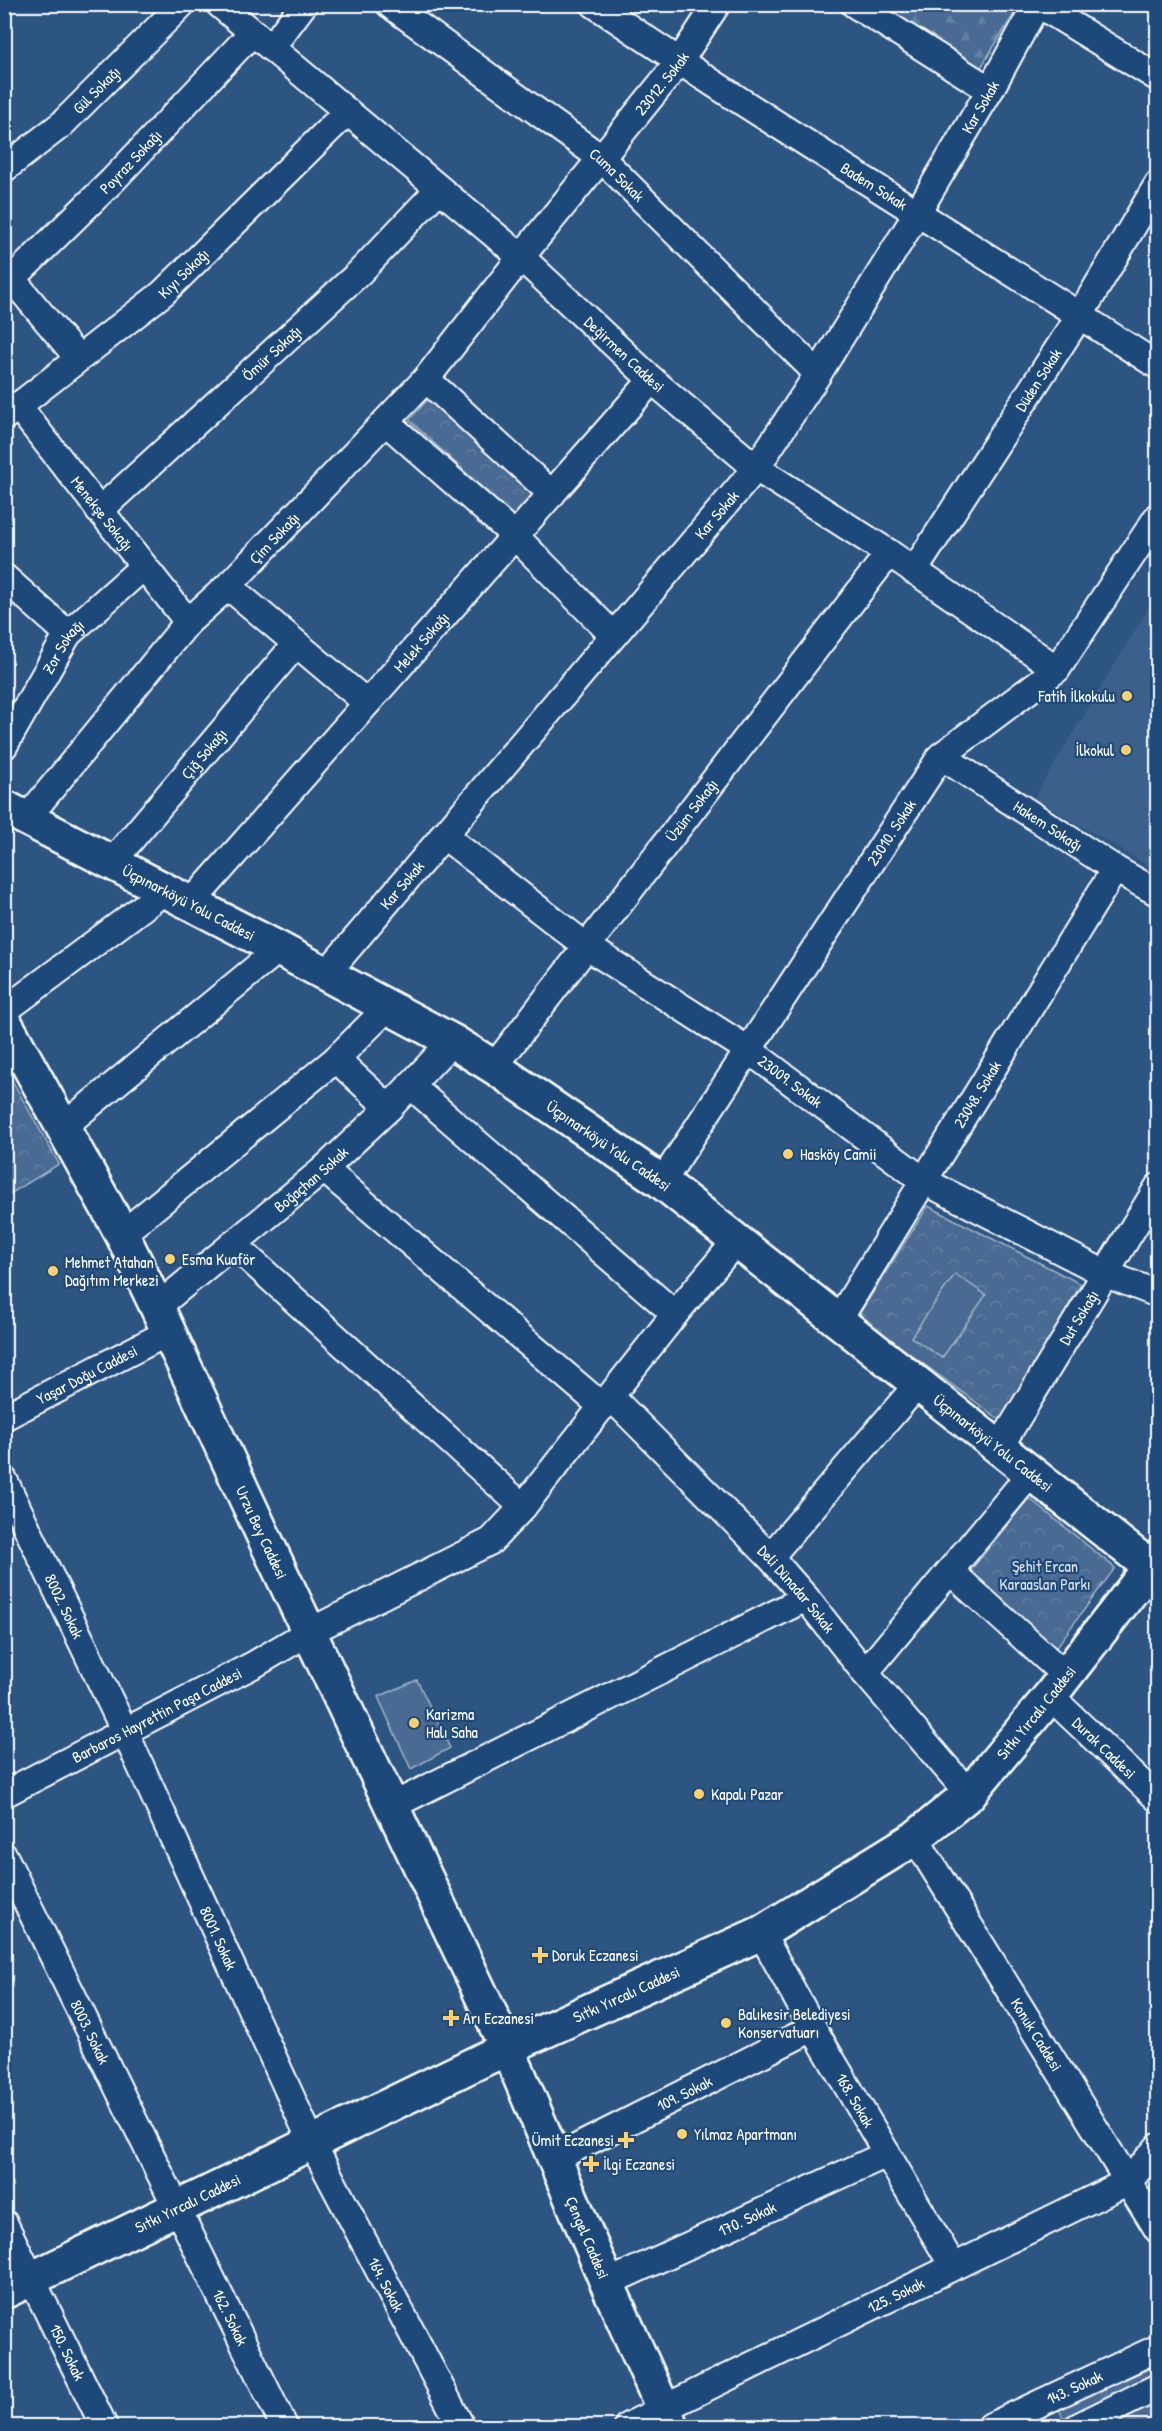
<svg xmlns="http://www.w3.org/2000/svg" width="1162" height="2431" font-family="'Patrick Hand',sans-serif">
<defs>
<pattern id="grass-tufts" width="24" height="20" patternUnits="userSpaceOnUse" patternTransform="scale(1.5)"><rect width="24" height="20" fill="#486b92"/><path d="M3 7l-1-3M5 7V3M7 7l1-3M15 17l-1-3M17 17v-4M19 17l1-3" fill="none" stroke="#6381a2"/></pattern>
<pattern id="forest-firs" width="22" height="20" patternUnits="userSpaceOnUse" patternTransform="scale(1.5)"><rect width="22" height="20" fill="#486b92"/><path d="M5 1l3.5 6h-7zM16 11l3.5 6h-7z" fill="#6381a2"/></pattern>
<pattern id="park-crowns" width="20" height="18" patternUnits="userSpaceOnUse" patternTransform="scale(1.5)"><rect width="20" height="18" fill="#486b92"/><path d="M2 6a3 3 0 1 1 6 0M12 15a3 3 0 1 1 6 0" fill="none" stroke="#6381a2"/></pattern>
</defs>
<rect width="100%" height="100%" fill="#2c5582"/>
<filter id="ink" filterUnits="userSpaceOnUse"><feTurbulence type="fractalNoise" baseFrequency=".0167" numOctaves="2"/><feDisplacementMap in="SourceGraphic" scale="12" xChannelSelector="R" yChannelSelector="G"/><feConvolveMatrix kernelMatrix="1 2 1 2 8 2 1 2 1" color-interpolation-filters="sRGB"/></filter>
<g filter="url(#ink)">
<path fill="#3b618b" d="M1157,594V871L1034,798Z"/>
<path fill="url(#grass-tufts)" stroke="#a4b5c8" stroke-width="1.5" d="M1157,2365V2376L1063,2418L1059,2409Z"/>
<path fill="url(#forest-firs)" stroke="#a4b5c8" stroke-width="1.5" d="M877,5H998L1014,14L980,69Z"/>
<path fill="url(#park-crowns)" stroke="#a4b5c8" stroke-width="1.5" d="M431,396L536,493L514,517L409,420Z
M5,1068L59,1164L5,1197H4Z
M928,1206L1081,1284L1003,1422L858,1316Z
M1029,1498L1115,1568L1055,1649L967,1575Z
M1157,2399L1156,2426H1102Z"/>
<path fill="#486b92" stroke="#a4b5c8" stroke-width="1.5" d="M955,1274L986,1295L942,1358L911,1337Z
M417,1680L450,1748L411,1769L378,1697Z"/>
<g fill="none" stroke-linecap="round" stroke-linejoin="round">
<defs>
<g id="minor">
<path id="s1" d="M219,4L521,257L652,380L756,468L889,553L1057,669"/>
<path id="s2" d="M389,4L601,158L818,374"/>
<path id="s3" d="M594,4C779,130 971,244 1158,366"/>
<path d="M854,4L990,90"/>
<path d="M1038,4L1158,78"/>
<path d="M271,48L304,4"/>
<path id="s4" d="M4,169L62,124L182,4"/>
<path d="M12,279L78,358"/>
<path id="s5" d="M4,287L112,181L252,33"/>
<path d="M426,379L552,494"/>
<path id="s6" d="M17,405L188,622"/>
<path id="s7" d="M4,417L163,293L347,112"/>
<path d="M386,422L515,536L613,635"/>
<path id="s8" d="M99,511L359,273L439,189"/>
<path id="s9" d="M914,571L1080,315L1158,184"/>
<path d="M4,577L68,634"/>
<path d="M228,586L367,703"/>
<path id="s10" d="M4,746L68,634L143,567"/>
<path id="s11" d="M941,756L1115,869L1158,893"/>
<path id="s12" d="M27,818L188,622L228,586L426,379L521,257L679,62L717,4"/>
<path id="s13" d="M443,835L586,946L750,1051L924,1181L1106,1274L1158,1294"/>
<path id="s14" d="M112,862L296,644"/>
<path id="s15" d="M191,903L652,380"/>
<path id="s16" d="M326,974L756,468L818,374L916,215L990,90L1037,4"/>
<path d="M4,1011L166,890"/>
<path d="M336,1059L388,1007"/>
<path id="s17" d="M494,1067L889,553"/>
<path d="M410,1085L675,1314"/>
<path d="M64,1126L279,949"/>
<path d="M324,1169L603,1407"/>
<path id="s18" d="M662,1182L941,756L1057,669L1158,516"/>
<path d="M122,1234L336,1059L389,1108"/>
<path d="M233,1244L523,1507"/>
<path id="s19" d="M157,1307L324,1169L389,1108L452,1041"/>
<path id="s20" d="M839,1319L1115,869"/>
<path id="s21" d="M611,1397L770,1557L806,1598L865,1673L969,1794"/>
<path id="s22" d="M4,1417L169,1332"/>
<path id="s23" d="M999,1448L1158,1187"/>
<path id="s24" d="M4,1480L125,1732L312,2143L461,2426"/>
<path d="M770,1557L918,1384"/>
<path d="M950,1571L1066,1676"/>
<path d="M865,1673L1031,1473"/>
<path id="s25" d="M1050,1696L1158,1799"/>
<path id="s26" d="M4,1794L255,1664L309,1632L491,1541L523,1507L675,1314L737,1240"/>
<path d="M392,1806L806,1598"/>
<path id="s27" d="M915,1838L1158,2230"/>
<path id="s28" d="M4,1856L284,2426"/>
<path id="s29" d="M761,1933L813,2028L953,2266"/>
<path id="s30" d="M554,2159L813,2028"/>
<path id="s31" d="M4,2223L104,2426"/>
<path id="s32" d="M607,2283L887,2154"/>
<path id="s33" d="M628,2426L1129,2181L1158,2147"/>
<path id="s34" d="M991,2426L1158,2348"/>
<path d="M1079,2426L1158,2387"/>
</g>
<g id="major">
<path id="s35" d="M4,807L279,949L452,1041L494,1067L662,1182L1158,1573"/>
<path id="s36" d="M4,1021L122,1234L157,1307L263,1535L517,2070L607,2283L671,2426"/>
<path id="s37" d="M4,2292L507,2048L761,1933L915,1838L969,1794L1050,1696L1158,1557"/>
</g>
</defs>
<use href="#minor" stroke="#fff" stroke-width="30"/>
<use href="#major" stroke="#fff" stroke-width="38"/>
<use href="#minor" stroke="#1f4a7a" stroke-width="26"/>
<use href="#major" stroke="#1f4a7a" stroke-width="33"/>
</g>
</g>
<g fill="#ffd166" stroke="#1f4a7a" stroke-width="2">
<circle cx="1127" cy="696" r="6"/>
<circle cx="1126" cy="750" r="6"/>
<circle cx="788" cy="1154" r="6"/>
<circle cx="170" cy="1259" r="6"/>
<circle cx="53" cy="1271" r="6"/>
<circle cx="414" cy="1723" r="6"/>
<circle cx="699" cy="1794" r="6"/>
<path d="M537 1946h6v6h6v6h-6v6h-6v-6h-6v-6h6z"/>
<path d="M448 2009h6v6h6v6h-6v6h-6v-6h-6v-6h6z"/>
<circle cx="726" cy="2023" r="6"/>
<circle cx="682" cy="2134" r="6"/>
<path d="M623 2131h6v6h6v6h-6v6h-6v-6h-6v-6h6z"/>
<path d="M588 2155h6v6h6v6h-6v6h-6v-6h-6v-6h6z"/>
</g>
<g text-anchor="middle" stroke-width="4.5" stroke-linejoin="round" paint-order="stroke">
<g font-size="16" fill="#fff" stroke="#1f4a7a">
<text dy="6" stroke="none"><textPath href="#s12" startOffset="972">23012. Sokak</textPath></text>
<text dy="6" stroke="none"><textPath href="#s4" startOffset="122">Gül Sokağı</textPath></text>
<text dy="6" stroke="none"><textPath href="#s16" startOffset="1089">Kar Sokak</textPath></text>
<text dy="6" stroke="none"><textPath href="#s5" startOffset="178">Poyraz Sokağı</textPath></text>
<text dy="6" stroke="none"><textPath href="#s2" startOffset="285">Cuma Sokak</textPath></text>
<text dy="6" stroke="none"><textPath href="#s3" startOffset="334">Badem Sokak</textPath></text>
<text dy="6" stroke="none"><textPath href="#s7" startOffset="230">Kıyı Sokağı</textPath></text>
<text dy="6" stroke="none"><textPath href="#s8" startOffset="234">Ömür Sokağı</textPath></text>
<text dy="6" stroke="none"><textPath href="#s1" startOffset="536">Değirmen Caddesi</textPath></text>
<text dy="6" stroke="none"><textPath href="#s9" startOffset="228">Düden Sokak</textPath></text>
<text dy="6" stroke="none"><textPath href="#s6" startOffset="138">Menekşe Sokağı</textPath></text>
<text dy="6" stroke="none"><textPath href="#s16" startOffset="603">Kar Sokak</textPath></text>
<text dy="6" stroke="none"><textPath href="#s12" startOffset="374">Çim Sokağı</textPath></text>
<text dy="6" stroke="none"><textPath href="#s15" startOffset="348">Melek Sokağı</textPath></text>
<text dy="6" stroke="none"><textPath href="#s10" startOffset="116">Zor Sokağı</textPath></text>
<text dy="6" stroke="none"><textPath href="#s14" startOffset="142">Çiğ Sokağı</textPath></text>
<text dy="6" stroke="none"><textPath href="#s17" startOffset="324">Üzüm Sokağı</textPath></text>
<text dy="6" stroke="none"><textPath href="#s11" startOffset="128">Hakem Sokağı</textPath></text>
<text dy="6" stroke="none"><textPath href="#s18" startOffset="418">23010. Sokak</textPath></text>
<text dy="6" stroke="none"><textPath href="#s16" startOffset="117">Kar Sokak</textPath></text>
<text dy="6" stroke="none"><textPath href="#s35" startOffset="208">Üçpınarköyü Yolu Caddesi</textPath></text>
<text dy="6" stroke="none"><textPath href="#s13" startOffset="426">23009. Sokak</textPath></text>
<text dy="6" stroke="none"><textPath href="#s20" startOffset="264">23048. Sokak</textPath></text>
<text dy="6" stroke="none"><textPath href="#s35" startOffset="694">Üçpınarköyü Yolu Caddesi</textPath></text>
<text dy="6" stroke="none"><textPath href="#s19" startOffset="200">Boğaçhan Sokak</textPath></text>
<text dy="6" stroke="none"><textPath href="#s23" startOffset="153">Dut Sokağı</textPath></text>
<text dy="6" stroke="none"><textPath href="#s22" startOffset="93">Yaşar Doğu Caddesi</textPath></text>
<text dy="6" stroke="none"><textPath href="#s35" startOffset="1180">Üçpınarköyü Yolu Caddesi</textPath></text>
<text dy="6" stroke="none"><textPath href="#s36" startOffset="573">Urzu Bey Caddesi</textPath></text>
<text dy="6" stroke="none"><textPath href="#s21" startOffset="267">Deli Dünadar Sokak</textPath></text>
<text dy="6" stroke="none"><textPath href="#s24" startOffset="140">8002. Sokak</textPath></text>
<text dy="6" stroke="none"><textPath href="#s37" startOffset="1194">Sıtkı Yırcalı Caddesi</textPath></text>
<text dy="6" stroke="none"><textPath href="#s26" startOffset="172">Barbaros Hayrettin Paşa Caddesi</textPath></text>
<text dy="6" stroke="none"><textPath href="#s25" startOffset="75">Durak Caddesi</textPath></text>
<text dy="6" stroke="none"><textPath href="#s24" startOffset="506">8001. Sokak</textPath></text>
<text dy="6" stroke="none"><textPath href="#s37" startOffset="690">Sıtkı Yırcalı Caddesi</textPath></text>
<text dy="6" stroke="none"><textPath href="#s28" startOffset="196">8003. Sokak</textPath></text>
<text dy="6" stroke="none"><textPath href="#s27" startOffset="231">Konuk Caddesi</textPath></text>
<text dy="6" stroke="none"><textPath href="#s30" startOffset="146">109. Sokak</textPath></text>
<text dy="6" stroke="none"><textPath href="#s29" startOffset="192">168. Sokak</textPath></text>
<text dy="6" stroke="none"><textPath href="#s37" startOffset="204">Sıtkı Yırcalı Caddesi</textPath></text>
<text dy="6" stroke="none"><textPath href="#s32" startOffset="154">170. Sokak</textPath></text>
<text dy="6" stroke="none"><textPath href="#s36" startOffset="1350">Çengel Caddesi</textPath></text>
<text dy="6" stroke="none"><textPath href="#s24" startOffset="891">164. Sokak</textPath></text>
<text dy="6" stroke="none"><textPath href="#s33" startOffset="298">125. Sokak</textPath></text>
<text dy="6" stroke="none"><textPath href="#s28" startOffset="514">162. Sokak</textPath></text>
<text dy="6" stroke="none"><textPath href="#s31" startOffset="144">150. Sokak</textPath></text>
<text dy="6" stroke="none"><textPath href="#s34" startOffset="92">143. Sokak</textPath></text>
</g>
<g font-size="16" fill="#fff" stroke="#1f4a7a" text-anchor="start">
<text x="1115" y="702" text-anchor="end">Fatih İlkokulu</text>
<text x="1114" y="756" text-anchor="end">İlkokul</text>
<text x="800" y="1160">Hasköy Camii</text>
<text x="182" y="1265">Esma Kuaför</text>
<text x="65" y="1268">Mehmet Atahan<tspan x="65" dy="18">Dağıtım Merkezi</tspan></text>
<text x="426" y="1720">Karizma<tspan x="426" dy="18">Halı Saha</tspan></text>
<text x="711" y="1800">Kapalı Pazar</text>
<text x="552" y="1961">Doruk Eczanesi</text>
<text x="738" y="2020">Balıkesir Belediyesi<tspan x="738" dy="18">Konservatuarı</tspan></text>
<text x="463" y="2024">Arı Eczanesi</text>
<text x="694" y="2140">Yılmaz Apartmanı</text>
<text x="614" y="2146" text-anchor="end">Ümit Eczanesi</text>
<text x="603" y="2170">İlgi Eczanesi</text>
</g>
<g font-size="16" fill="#dae1e9" stroke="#1f4a7a">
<text x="1045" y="1572">Şehit Ercan<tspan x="1045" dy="18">Karaaslan Parkı</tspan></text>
</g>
</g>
<rect width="1162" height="2431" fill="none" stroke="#1f4a7a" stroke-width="24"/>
<rect x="12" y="12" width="1138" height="2407" fill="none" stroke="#fff" stroke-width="2" filter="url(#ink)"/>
</svg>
